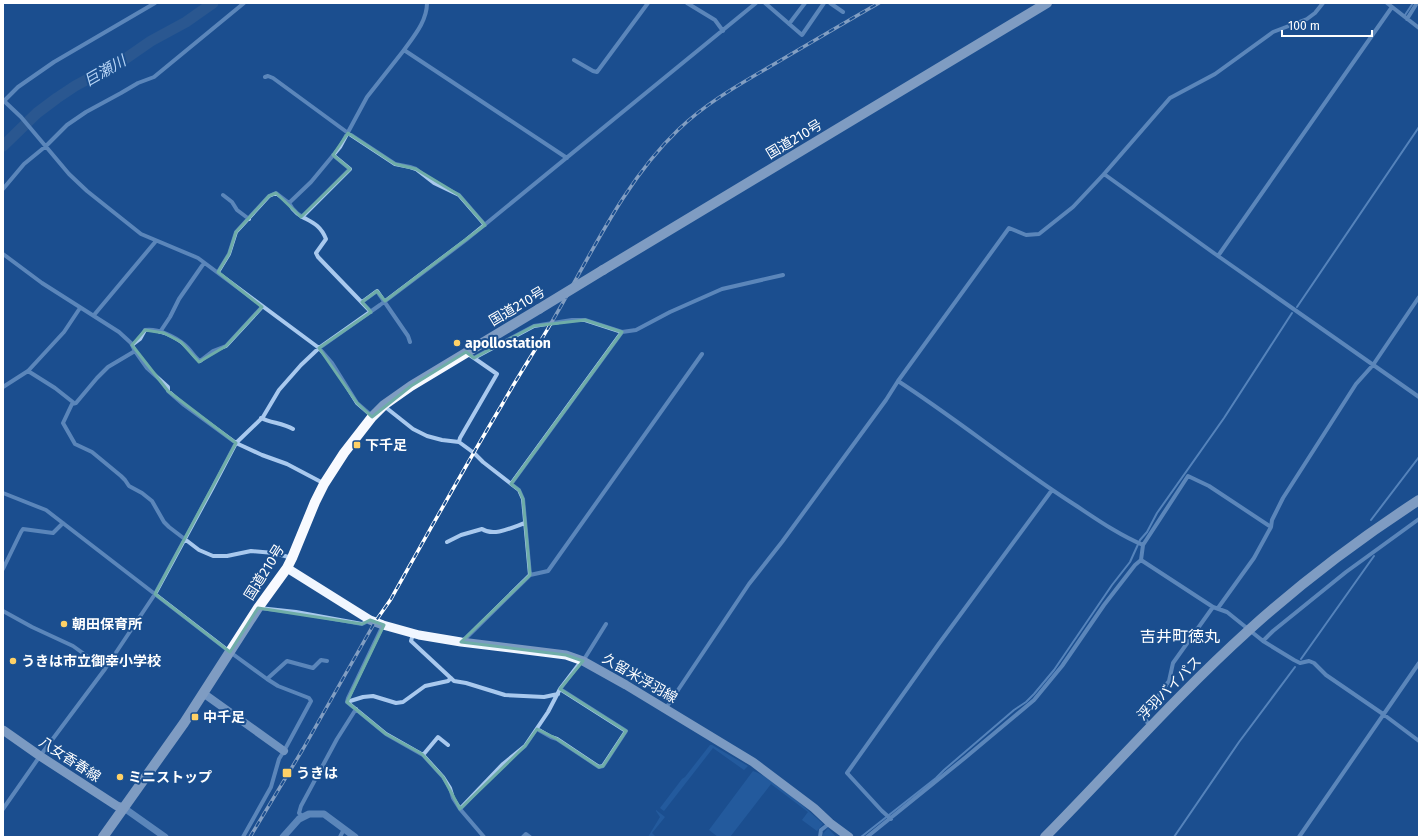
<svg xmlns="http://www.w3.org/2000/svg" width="1422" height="840" font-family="'Fira Sans','Noto Sans JP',sans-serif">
<rect width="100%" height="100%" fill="#1b4f8f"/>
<path fill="#2e69ad" d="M710,745H712L748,766L744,770L713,748L664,811L660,808L682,779L685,777Z
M753,771C762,774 770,780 777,786C794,797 808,810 823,824L817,831L802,820L808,812L771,784L730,837H718L709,830Z
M656,810L665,817L652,833L656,837H648L660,817L656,811Z
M828,828L836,837H823V834Z"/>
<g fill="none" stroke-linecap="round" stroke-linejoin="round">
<path stroke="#9cc4f0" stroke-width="2" d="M1405,15L1413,3
M1297,307L1419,127
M1371,520L1419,457
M1301,659L1374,556
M861,837L936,778L944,770L1014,710L1026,702L1034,694L1054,670L1112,585L1130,562L1140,540L1147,532L1157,513L1224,418L1292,313
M1174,837L1239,742L1295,667"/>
<path stroke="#3c6290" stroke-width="11" d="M3,146L37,113L57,98L75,86L125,59L151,41L186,22L213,3"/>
<path stroke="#a9c9ee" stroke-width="4" d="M687,3L715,20L723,31
M765,3L802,35L824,3
M830,3L843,12
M1387,3L1419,28
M1407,19L1417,3
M789,24L805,3
M404,50C414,36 427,21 427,3
M574,60L593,71L597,72L648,3
M265,77L268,76L273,78L348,133L392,162L395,164L410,167L416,169L434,183L459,195L485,225
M3,100L21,117L69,174L87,191L141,234L198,258L319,348L332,363L357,403L372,416
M4,101L18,87L54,62L155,3
M1104,174L1218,256L1419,397
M3,189L24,164L46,146L67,125L86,112L121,93L138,83L154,77L244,3
M223,195L232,202L237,210L249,219
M289,203C299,223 317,216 326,239L316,253L318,257L371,312
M302,217L350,169L333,155
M3,254L42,283L119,332L131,343L135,351L147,368L168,387V391L184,405L236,443L262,455L287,464L323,483
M1218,256L1392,7
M218,272L229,254L236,232L269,196L276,193L289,203L311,182L340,147L367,97L404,50L567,158
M362,302L377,291L408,336L410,342
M94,315L156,241
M160,332L170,317L179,299L204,263
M132,345L140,339L145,330C158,328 176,337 185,345C191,350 194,357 200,361L213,351L226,346L262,307
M135,351L108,367L97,378L76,403L72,404L63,423L75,444L92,452L121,476L125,480L129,486L142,493L152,501L164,522L169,527L199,550L213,556H227L251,551L274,553L292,558
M468,354L474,358L534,326L572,320H585L622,332L636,330L670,312L722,289L783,275
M28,371L55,388L74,403
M898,381C958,420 1013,465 1072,503C1095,518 1117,534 1143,545
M3,387L28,371L64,332L80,308
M384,406L413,429L427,436L442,440L459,442L474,453L483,462L519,490L523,499L530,575L463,641
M261,418C271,423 283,423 293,429
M459,442L460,438L497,374L474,358
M511,484L622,332
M3,493L46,510L230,652L267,679L278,686L309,698L311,701L284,751L279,759L271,787L243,837
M447,542L461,535L482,529C494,537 513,527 525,523
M1141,560L1213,607L1227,612L1263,641L1294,660L1300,663L1309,661L1314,663L1326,675L1383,714L1419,741
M3,569L21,532L23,529L53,533L63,523
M530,575L548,571L702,354
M259,608L296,612L362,624L370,620
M1218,608L1254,558L1271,527L1272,520L1283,498L1356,384L1373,365L1419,297
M3,611L32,627L73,646L105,669
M413,634L411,641L454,681L466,683L505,695L544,697L558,694
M1263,641L1273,631L1346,572L1419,519
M267,679L287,661L313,668L321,660L327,661
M347,702L386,734L423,755L443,777L450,788L453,798L460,809L484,837
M347,702L363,697L373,696L396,703L403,702L425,686L448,681L451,678
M347,702L348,698L383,625
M666,708L749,584L782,542L886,400L898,381L1009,228L1026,235L1039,234L1073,207L1104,174L1170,98L1215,74L1273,32L1307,19L1315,13L1323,3
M1147,722L1144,716L1169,681L1173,663L1213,607
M537,729L551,737L557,739L599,767L603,766L626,731L560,689
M423,755L438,737L448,745
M3,809L40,756L105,669L155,594L213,487L236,443L263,417L279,390L301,365L319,348L380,305L466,240L756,3
M460,809L503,764L525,746L548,712L560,689L579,664L583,661L606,624
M303,817L299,813L301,806L337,739L356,709
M891,819L882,811L847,773L938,645L1052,490
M340,837L344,829
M523,837L526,834L530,837
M820,837L821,830L830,823
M867,837L966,757L1034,700L1062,666L1104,605L1135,565L1141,560L1143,545L1188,476L1209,486L1271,527
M1299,837L1419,663"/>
<path stroke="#a9c9ee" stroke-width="7" d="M124,808L165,837
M283,837L299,819L309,814H324L355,837"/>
<path stroke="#d6e6fa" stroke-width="8" d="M203,693L284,751"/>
<path stroke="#f0f6ff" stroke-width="9" d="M287,568L370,620L383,625L419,635L461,642L566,655L583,661L626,685L753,762L814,808L830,823L849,837
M3,730L40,756L117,806L124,808"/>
<path stroke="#f8faff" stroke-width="10" d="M603,270L1047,3
M103,837L184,723L258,608L287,568L292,558L315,502L324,484L344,453L372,417L384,405L411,386L539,309
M1045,837C1113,768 1177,695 1249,630C1302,582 1359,539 1419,500"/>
<defs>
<path id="rail" d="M250,837L303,749L375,622L391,599C428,533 464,468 503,403C518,376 535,351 550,325C590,258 621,185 678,130C707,102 742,83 776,63C810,43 844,23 879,3"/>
</defs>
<use href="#rail" stroke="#fff" stroke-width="3.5"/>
<use href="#rail" stroke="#1b4f8f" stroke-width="2" stroke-dasharray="6" stroke-linecap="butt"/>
<path stroke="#f8faff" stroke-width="10" d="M539,309L603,270"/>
</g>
<path d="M0 0H1422V840H0ZM348,133L395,164L416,169L459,195L485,225L385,301L377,291L362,302L371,312L319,348L357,403L372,417L411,386L466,352L474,358L534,326L585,320L622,332L511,484L519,490L523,499L530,575L461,642L566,655L583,661L560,689L626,731L603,766L599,767L557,739L537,729L525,746L460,809L443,777L422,754L386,734L347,702L384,625L370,620L362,624L258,608L230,652L155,594L236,443L168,391L132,345L145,330L164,333L181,342L199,362L226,346L262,307L218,272L229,254L236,232L269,196L276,193L301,217L350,169L333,155Z" fill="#1b4f8f" fill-opacity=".55" fill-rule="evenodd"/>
<path fill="none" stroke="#6fada8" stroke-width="3" stroke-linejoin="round" d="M348,133L395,164L416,169L459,195L485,225L385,301L377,291L362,302L371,312L319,348L357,403L372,417L411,386L466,352L474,358L534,326L585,320L622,332L511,484L519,490L523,499L530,575L461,642L566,655L583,661L560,689L626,731L603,766L599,767L557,739L537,729L525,746L460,809L443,777L422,754L386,734L347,702L384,625L370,620L362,624L258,608L230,652L155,594L236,443L168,391L132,345L145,330L164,333L181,342L199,362L226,346L262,307L218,272L229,254L236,232L269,196L276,193L301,217L350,169L333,155Z"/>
<g fill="#ffd166" stroke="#1b4f8f" stroke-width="1.5">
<circle cx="457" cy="343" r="4"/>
<rect x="353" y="441" width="8" height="8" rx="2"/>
<circle cx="64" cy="624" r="4"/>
<circle cx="13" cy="661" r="4"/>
<rect x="191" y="713" width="8" height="8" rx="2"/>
<rect x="282" y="768" width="10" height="10" rx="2"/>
<circle cx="120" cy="777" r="4"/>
</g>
<g text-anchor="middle" stroke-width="4" stroke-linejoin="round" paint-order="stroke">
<g font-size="14" fill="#fff" stroke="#1b4f8f">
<text transform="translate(794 139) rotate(-31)" y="5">国道210号</text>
<text transform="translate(517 306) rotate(-31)" y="5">国道210号</text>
<text transform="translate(264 572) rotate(-58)" y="5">国道210号</text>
<text transform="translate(640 678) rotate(30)" y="5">久留米浮羽線</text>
<text transform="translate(1169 688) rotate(-45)" y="5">浮羽バイパス</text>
<text transform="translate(70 759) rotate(33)" y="5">八女香春線</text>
</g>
<g font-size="14" font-weight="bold" fill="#fff" stroke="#1b4f8f" text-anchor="start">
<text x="465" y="348">apollostation</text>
<text x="365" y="450">下千足</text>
<text x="72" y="629">朝田保育所</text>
<text x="21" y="666">うきは市立御幸小学校</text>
<text x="203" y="722">中千足</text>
<text x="296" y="778">うきは</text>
<text x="128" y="782">ミニストップ</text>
</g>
<g font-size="15" font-style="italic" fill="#b5d3f5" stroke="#1b4f8f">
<text transform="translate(105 71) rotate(-30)" y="5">巨瀬川</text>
</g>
<g font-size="16" fill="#fff" stroke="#1b4f8f">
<text x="1180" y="642">吉井町徳丸</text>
</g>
</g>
<rect width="1422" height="840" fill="none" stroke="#ffffff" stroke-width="8"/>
<path d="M1282 30v6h90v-6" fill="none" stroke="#ffffff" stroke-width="2"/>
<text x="1288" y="30" font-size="12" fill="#ffffff" stroke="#1b4f8f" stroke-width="3" paint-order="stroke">100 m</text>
</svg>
